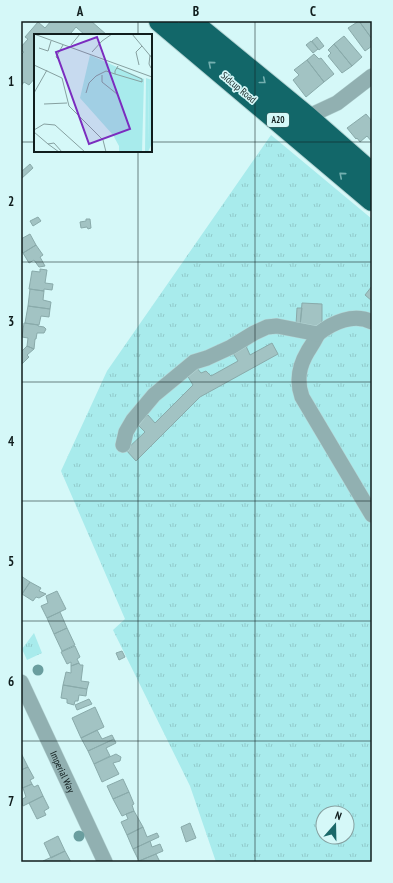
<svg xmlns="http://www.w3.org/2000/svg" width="393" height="883" font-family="'PT Sans Narrow',sans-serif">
<defs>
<pattern id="grass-tufts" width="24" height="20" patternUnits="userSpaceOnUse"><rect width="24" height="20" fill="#a8ebec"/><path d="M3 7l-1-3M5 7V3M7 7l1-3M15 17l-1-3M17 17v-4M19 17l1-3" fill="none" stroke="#90c9ca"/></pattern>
</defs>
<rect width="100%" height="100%" fill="#d5f8f8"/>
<path fill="url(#grass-tufts)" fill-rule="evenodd" d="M271,135L372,219V862H216L190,786L113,630L125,619L61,471L107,371ZM323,813H347V837H323Z
M34,633L42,653L27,660L22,649Z"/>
<path fill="#a2c3c3" stroke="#89aaaa" d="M51,21H91L107,35H85L76,27L71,33L73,35H35V78L29,85L24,82L21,86V55L24,52L21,50V47L28,39L25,37L38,22L45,28Z
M359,21L372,39V46L365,51L348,28Z
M359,21H372V39Z
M344,36L362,57L352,66L334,44Z
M317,37L324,46L319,50L312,41Z
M311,41L318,49L313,53L306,45Z
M334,44L352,66L342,73L328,56L331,53L328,50Z
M314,54L319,59L321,58L334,74L324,82L307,60Z
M307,60L324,82L306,97L293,80L299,75L294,70Z
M366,114L372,121V142L367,136L360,142L357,138L356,139L347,128Z
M30,164L33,168L21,179V172Z
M38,217L41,221L33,226L30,221Z
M86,219H90L91,228L88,229L87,227L81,228L80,222L86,221Z
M30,234L36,245L23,253L21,250V239Z
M36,245L43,255L40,257L45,266L39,267L34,260L29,263L23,253Z
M40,269L47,270L45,283L53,284L52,290L44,289V291L29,289L32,271L40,272Z
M372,286V301L365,295Z
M30,289L44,291L43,300L51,302L50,309L28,306Z
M302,303L322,304V328L300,326Z
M28,306L50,309L49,317L41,316L39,325L25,323Z
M297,308H302L300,326L296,325Z
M24,323L38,325V326L44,327L46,329L44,333H37L36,339H35L34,349L27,346L28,338L22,337Z
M272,343L278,354L200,397L136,461L126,450L145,432L138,425L148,415L155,423L193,385L187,375L196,367L201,373L206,371L211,376L238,361L233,353L246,346L250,355Z
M27,346L34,349L27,355L29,357L21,365V349L22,351Z
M21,576L30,582L22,594H21Z
M30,582L41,588L39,591L46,594L39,598L36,597L33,601L22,594Z
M57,591L66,609L47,618L41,606L48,603L46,596Z
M60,612L67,628L54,634L47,618Z
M67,628L75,645L62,651L54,634Z
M75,646L80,657L77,659L79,663L71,666V662L67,664L61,652Z
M122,651L125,657L119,660L116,653Z
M79,663L80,665H83L81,681L89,682L87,689L63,685L66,672L71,673V666Z
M63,685L87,689L86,696L79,695L78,701H75L74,705L67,703V699L61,698Z
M89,699L92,704L77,710L75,705Z
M95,707L104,727L81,738L72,718Z
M97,730L102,739L112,735L114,739L88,751L81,738Z
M114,739L116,743L106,748L110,756L94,764L88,751Z
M21,753L28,767L21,770Z
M116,754L121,757L120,761L113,763L119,774L102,782L94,764Z
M28,767L34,778L30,780L32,784L22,788L21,786V770Z
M123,779L129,792L113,799L107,786Z
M32,784L34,787L38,785L43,796L23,806L21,800L26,797L23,788Z
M129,792L134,804L132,805L134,811L122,816L113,799Z
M43,796L49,808L44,811L46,815L37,819L29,803Z
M134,811L143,827L127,835L121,822L128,819L126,814Z
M190,823L196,838L186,842L181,827Z
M143,827L147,837L157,833L159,837L133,849L127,835Z
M58,836L65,851L51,858L44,843Z
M150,841L152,847L160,844L163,851L139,861L133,849Z
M65,851L71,862H44L43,861Z
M156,854L160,862H139V861Z"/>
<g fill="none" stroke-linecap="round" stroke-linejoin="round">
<defs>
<g id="minor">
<path d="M307,117L337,103L372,76"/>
<path d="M318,334C315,340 312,345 308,351C299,366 296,380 302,397L372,515"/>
<path d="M123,445L126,432L133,420L154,395L194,362L207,358L231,347L254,333L267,327L277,326L318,334C333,322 354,313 372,322"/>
<path id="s1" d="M21,682L105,862"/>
</g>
<path id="highway" d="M160,21L372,200
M190,21L307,117L372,174"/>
</defs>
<use href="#minor" stroke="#b5d5d5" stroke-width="16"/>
<use href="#highway" stroke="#b5d5d5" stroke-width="24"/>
<use href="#minor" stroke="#91b0b1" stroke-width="15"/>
<use href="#highway" stroke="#126769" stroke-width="22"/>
</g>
<g fill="#6a9e9f">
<circle cx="38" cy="670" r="5.5"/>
<circle cx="79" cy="836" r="5.5"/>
</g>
<defs><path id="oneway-chevron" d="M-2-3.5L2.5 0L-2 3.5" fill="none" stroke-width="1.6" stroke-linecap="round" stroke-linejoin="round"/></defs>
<g stroke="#74b0b0">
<use href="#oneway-chevron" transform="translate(211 64) rotate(-140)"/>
<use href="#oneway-chevron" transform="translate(263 81) rotate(39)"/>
<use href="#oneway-chevron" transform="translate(342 175) rotate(-140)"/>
</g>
<path fill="none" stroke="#101d1d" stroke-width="1" stroke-opacity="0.55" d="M138,21V35M255,21V862M21,142H35M151,142H372M138,151V862M21,262H372M21,382H372M21,501H372M21,621H372M21,741H372"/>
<g text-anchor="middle" stroke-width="3.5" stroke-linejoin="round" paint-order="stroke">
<rect fill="#d5f8f8" stroke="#4b5f5f" stroke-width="1" x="267" y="113" width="22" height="14" rx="3"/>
<g font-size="9" font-weight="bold" fill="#101d1d">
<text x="278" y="123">A20</text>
</g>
<g font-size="10" fill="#101d1d" stroke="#d5f8f8">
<text transform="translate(239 87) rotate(40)" y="4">Sidcup Road</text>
<text dy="4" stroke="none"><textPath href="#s1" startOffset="99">Imperial Way</textPath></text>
</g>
</g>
<g transform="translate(34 34)">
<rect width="118" height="118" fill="#d5f8f8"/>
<path d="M56,21L110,45L108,118H85V112L79,101L46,64Z" fill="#a8ebec"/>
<path d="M112,44L115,45L114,109H118L114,118H111Z" fill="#a8ebec"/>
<path d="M115,45L118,46V109H114Z" fill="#a8ebec"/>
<path fill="none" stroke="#86a0a0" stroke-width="1" d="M0,0L118,43M98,0L118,24M37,11L46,0M5,14L14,17L17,7M58,18L68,7L78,0M116,21L115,30L117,34M25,26L22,23L29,11M0,31L28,44L35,72L69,106L72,118M105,31L102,18L108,12M83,34L108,45V48L81,40V37L84,32M68,41V48L83,60M0,59L13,36M52,59L55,49L62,42L72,37L81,40M10,70L33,69M0,96L10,90L21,91L51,118M0,98L14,110M25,118L14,110L20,109L28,118"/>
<path fill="#7b2cbf" fill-opacity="0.15" stroke="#7b2cbf" stroke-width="2" d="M63,3L96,95L55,110L22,18Z"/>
<rect width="118" height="118" fill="none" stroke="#101d1d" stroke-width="2"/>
</g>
<rect width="393" height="883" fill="none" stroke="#d5f8f8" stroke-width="44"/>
<g transform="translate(335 825) rotate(20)"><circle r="19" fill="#d5f8f8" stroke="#86a0a0"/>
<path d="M0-3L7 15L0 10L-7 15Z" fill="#1a6869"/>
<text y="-6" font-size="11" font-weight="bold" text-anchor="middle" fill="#101d1d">N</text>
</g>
<rect x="22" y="22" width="349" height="839" fill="none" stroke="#101d1d" stroke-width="1.5"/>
<g font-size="13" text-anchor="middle" font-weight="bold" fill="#101d1d">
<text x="80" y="16">A</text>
<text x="196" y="16">B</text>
<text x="313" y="16">C</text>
<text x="11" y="86">1</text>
<text x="11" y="206">2</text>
<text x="11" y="326">3</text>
<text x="11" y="446">4</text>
<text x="11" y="566">5</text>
<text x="11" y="686">6</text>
<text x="11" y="806">7</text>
</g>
</svg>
